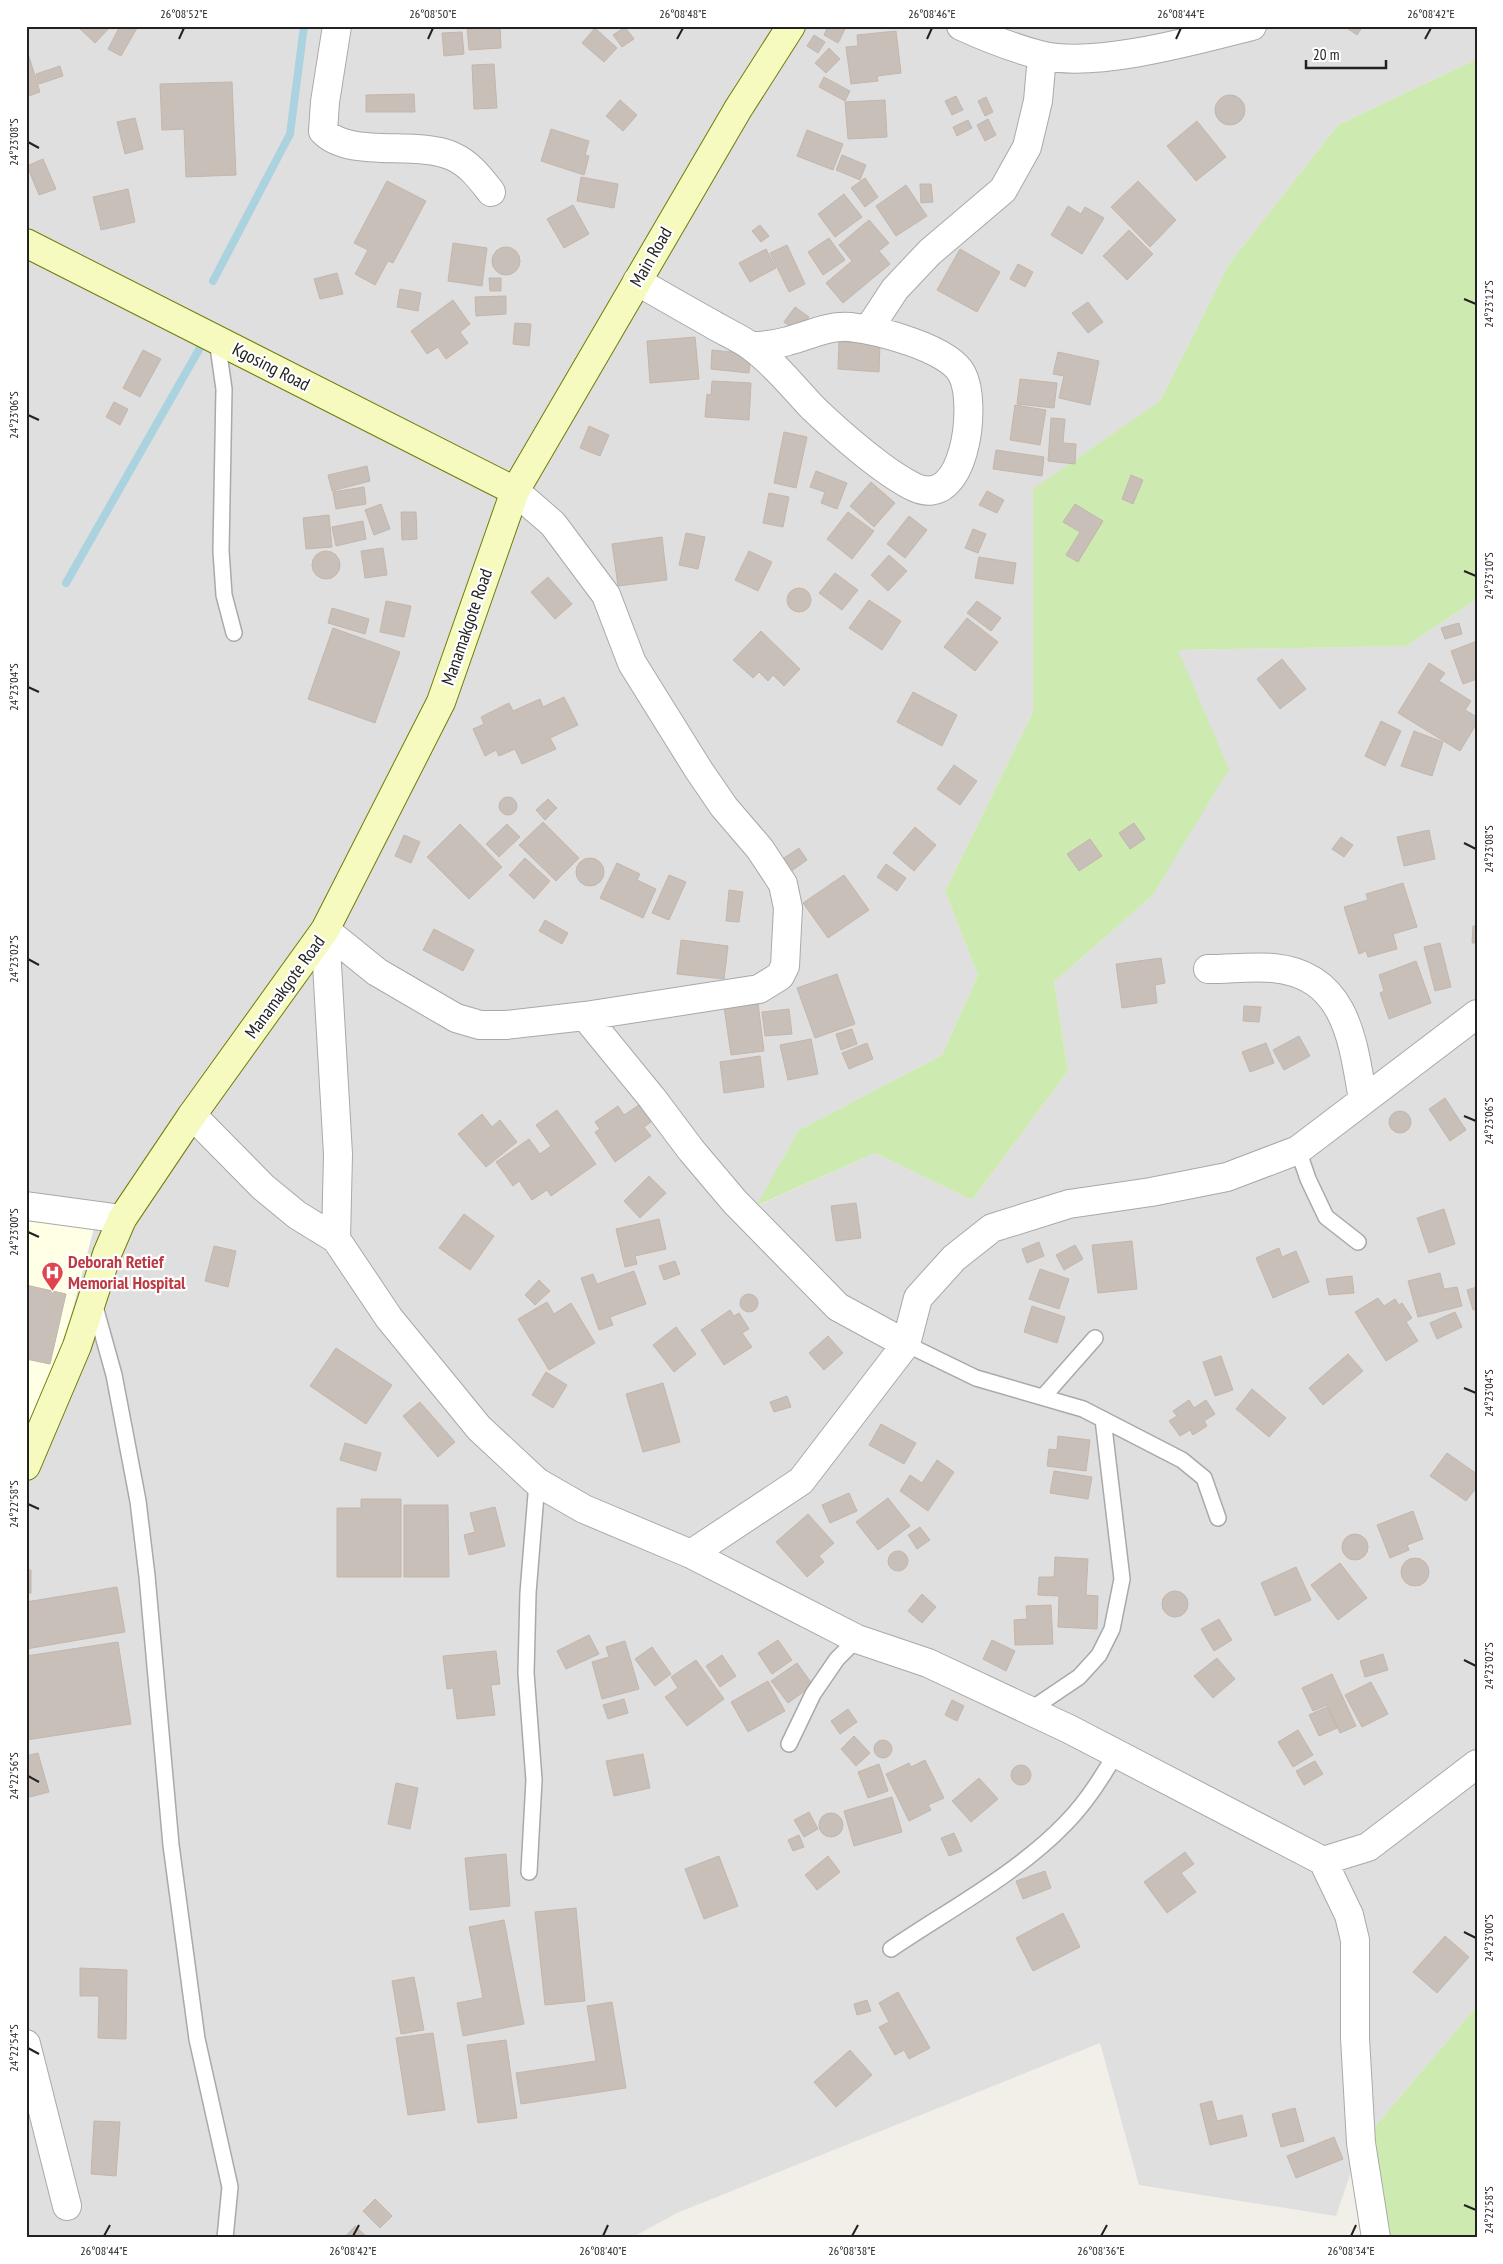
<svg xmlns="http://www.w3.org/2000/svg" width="1503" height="2264" font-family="'PT Sans Narrow',sans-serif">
<rect width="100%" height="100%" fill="#f2efe9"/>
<path fill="#e0dfdf" d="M26,26H1477V59L1338,125L1229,264L1160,401L1034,489L1033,712L945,891L978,975L942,1055L799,1130L757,1206L875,1153L972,1200L1068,1071L1054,982L1153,895L1178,650L1406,646L1477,599V2006L1361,2143L1336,2216L1139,2185L1100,2043L677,2213L631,2238H26Z"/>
<path fill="#ffffe5" d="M26,1206L97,1216L58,1366L31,1423L26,1422Z"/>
<path fill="#cdebb0" d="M1477,59V599L1406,646L1178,650L1229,769L1153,895L1054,982L1068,1071L972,1200L875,1153L756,1206L799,1130L942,1055L978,975L945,891L1033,712V489L1160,401L1229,264L1338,125Z
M1477,2006V2238H1376L1361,2143Z"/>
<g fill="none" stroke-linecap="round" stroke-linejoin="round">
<path stroke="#aad3df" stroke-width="8" d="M213,281L290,134L304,26
M66,583L205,339"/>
</g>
<path fill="#c7bfb8" stroke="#c4b6ab" d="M77,26H111L95,43Z
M120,26L137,28L121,56L108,49Z
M467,26H500L501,48L469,50Z
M828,26L846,27L838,43L824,35Z
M1344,26H1363L1357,35Z
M625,27L634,39L622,47L613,35Z
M595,28L617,48L604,62L582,43Z
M896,31L901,73L877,76L878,81L851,84L846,47L858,46L857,35Z
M462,32L464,54L444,56L442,33Z
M814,35L825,42L818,53L807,46Z
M26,47L40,92L26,97Z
M829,48L840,59L826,73L815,63Z
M494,64L497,108L474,109L472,65Z
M60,66L63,76L39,84L36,74Z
M824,77L850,91L845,101L819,87Z
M232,82L236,175L186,177L184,129L162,130L160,84Z
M414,94L415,112H366V95Z
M1215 110a15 15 0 1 1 30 0a15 15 0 1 1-30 0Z
M956,96L963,110L952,115L945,101Z
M986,97L993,112L985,116L978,101Z
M620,100L637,115L623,131L606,116Z
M885,100L887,137L848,139L845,102Z
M135,118L143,149L125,154L117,122Z
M988,119L996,135L985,141L977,125Z
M968,120L972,128L957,136L953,127Z
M1197,121L1226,157L1196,181L1167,146Z
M551,129L589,141L585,155L589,156L584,175L541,161Z
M807,130L843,144L833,170L797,156Z
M842,155L866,165L860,180L836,170Z
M43,159L56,189L39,195L27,166Z
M581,177L618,184L614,208L577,201Z
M865,178L878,197L865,207L851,188Z
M387,181L426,201L393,263L388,261L375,285L355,274L368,250L354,243Z
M1138,181L1176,220L1150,247L1111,207Z
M920,184H931L933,202L921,203Z
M906,185L927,216L896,236L876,206Z
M128,189L135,222L101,230L93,197Z
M844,194L862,217L835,237L818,214Z
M573,205L589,234L564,248L547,219Z
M1068,206L1081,214L1085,207L1104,218L1082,254L1051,235Z
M869,220L889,243L879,251L890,264L843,303L826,283L852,261L839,245Z
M760,225L769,236L761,242L752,231Z
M1129,230L1153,254L1127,280L1103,256Z
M829,238L845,260L823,275L808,252Z
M453,243L487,248L482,286L448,281Z
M787,245L805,284L789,292L770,253Z
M492 261a14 14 0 1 1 28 0a14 14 0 1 1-28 0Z
M766,249L776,268L750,282L739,263Z
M960,249L1000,272L977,312L937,290Z
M1018,264L1033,272L1025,287L1010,279Z
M337,273L343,294L320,299L314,279Z
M489,278H501V291H490Z
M400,289L421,293L418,311L397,307Z
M506,296V314L476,316L475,297Z
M453,300L470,324L460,332L468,343L446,359L438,347L427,354L411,331Z
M1088,302L1103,322L1088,333L1072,313Z
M795,307L809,317L797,332L784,322Z
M515,323L531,324L529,346L513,344Z
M695,337L699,379L650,383L647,341Z
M839,342L880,344L879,372L838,369Z
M143,350L161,359L140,397L123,388Z
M712,350L751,354L749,373L711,369Z
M1058,352L1099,361L1090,405L1059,398L1064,376L1053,374Z
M1020,379L1057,383L1054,408L1017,404Z
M712,381L751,383L749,420L705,417L707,394L711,395Z
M114,402L128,409L120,425L106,417Z
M1015,405L1046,410L1040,445L1010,440Z
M1051,418L1065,419L1063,443L1076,444L1075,464L1048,461Z
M589,426L609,435L600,456L580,448Z
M784,432L807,437L796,488L774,483Z
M996,450L1044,457L1042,476L993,469Z
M367,466L370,481L332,491L328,475Z
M816,471L847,483L837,509L821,503L825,492L810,487Z
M1131,475L1143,480L1133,504L1122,499Z
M871,482L895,503L874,527L850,506Z
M364,487L366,504L336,509L333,492Z
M987,491L1004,500L997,513L979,505Z
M769,493L789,497L783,527L763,523Z
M381,504L390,529L374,535L365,510Z
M1075,504L1103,521L1078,562L1066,555L1080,532L1063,522Z
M401,512H416L417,539L402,540Z
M848,512L874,531L852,559L827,539Z
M329,515L332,547L306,549L303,518Z
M909,516L927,530L905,558L887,544Z
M363,521L366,539L336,546L332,527Z
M973,529L986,534L978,553L965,548Z
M686,533L705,537L698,569L679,565Z
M662,537L667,580L618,586L612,544Z
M383,548L387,575L365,578L361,551Z
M749,551L772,562L758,591L735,580Z
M312 565a14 14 0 1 1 28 0a14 14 0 1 1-28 0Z
M889,555L907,571L888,591L871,575Z
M979,557L1016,563L1013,584L975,578Z
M835,573L858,590L842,610L819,593Z
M548,577L572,604L555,619L531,592Z
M787 600a12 12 0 1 1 24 0a12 12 0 1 1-24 0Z
M869,600L901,621L882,650L849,628Z
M386,601L411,606L404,637L380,632Z
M977,601L1001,618L991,631L967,613Z
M332,608L369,619L365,634L328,623Z
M967,618L998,642L975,671L944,647Z
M1459,623L1462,634L1445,639L1441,628Z
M333,628L400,652L375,723L308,699Z
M761,631L800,669L784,686L773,675L768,681L759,672L753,678L733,660Z
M1477,641V679L1463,684L1451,651Z
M1282,659L1306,689L1280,709L1257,679Z
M1429,663L1445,673L1439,681L1471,701L1465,710L1477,717V723L1460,751L1398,713Z
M913,692L957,715L942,746L897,722Z
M564,697L578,725L550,738L556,749L522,764L515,749L499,756L496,750L485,756L473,729L484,724L481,717L509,703L513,711L540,699L543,707Z
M1381,721L1401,731L1385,766L1365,756Z
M1414,731L1443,742L1432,776L1401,766Z
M954,765L977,781L960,805L937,789Z
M499 806a9 9 0 1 1 18 0a9 9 0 1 1-18 0Z
M548,799L557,808L545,820L536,810Z
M543,822L579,858L556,881L519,845Z
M1134,823L1145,839L1130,849L1119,833Z
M460,824L502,867L469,899L427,857Z
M507,824L520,837L499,857L486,844Z
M915,827L936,845L914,871L893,853Z
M1429,830L1435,859L1404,866L1397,837Z
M404,835L420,842L411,863L395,856Z
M1341,837L1353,845L1344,857L1332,849Z
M1090,839L1102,856L1079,871L1067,854Z
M799,848L807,860L790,872L781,860Z
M525,858L550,881L534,899L509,875Z
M576 872a14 14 0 1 1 28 0a14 14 0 1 1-28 0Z
M617,863L640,874L637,880L656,889L643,918L600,898Z
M886,864L906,878L897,891L877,877Z
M669,875L686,882L669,920L652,913Z
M844,875L869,910L828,938L803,903Z
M1403,883L1417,927L1393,934L1397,949L1368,957L1366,951L1359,954L1344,907L1368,900L1366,894Z
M729,890L743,892L739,922L726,921Z
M545,920L568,933L562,944L539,931Z
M1473,926H1477V943H1472Z
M434,929L474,950L463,971L423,950Z
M681,940L728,946L724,979L677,974Z
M1440,943L1451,987L1435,991L1424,947Z
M1161,958L1165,983L1155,985L1157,1003L1122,1008L1116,964Z
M1416,961L1431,1003L1389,1019L1380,993L1384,991L1379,975Z
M837,974L855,1024L815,1038L797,988Z
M758,1003L764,1051L731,1055L724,1007Z
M1244,1006L1261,1007L1259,1022L1243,1021Z
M789,1009L792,1034L765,1036L762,1012Z
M852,1029L857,1044L841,1050L836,1034Z
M1299,1036L1310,1056L1284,1070L1273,1050Z
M811,1039L818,1074L788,1080L780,1045Z
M867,1043L873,1059L849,1069L842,1053Z
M1266,1043L1274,1063L1250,1072L1242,1052Z
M760,1056L764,1087L724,1093L720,1062Z
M1445,1098L1466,1130L1450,1141L1429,1109Z
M639,1105L651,1122L644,1127L651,1136L615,1162L595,1132L600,1129L595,1122L618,1106L624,1115Z
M557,1110L596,1164L551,1196L547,1190L532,1200L519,1181L513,1186L496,1162L529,1139L540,1154L551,1146L536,1125Z
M1389 1122a11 11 0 1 1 22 0a11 11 0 1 1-22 0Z
M482,1114L492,1127L500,1120L517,1142L486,1167L458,1134Z
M649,1176L666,1193L640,1218L624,1201Z
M856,1203L861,1238L836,1241L831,1206Z
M1444,1209L1455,1244L1429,1253L1417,1218Z
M464,1214L494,1236L470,1270L439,1248Z
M659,1219L666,1249L635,1256L637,1264L625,1267L616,1229Z
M1132,1241L1137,1289L1098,1293L1092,1245Z
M1039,1242L1044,1256L1027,1263L1022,1249Z
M1075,1245L1083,1259L1064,1270L1056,1255Z
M214,1246L236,1251L228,1287L205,1281Z
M1279,1248L1282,1257L1296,1251L1309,1282L1273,1298L1256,1258Z
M675,1261L680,1274L664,1280L659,1266Z
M1040,1269L1069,1279L1059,1309L1029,1299Z
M634,1271L646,1304L610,1317L613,1325L599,1330L581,1278L593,1274L597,1284Z
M1440,1273L1444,1289L1457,1287L1462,1306L1418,1317L1408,1281Z
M1352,1276L1354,1293L1329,1295L1326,1279Z
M539,1280L550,1291L535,1305L525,1295Z
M26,1285L66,1294L50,1364L26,1359Z
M1477,1287V1309L1473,1310L1467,1290Z
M740 1303a9 9 0 1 1 18 0a9 9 0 1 1-18 0Z
M1378,1298L1384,1306L1395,1299L1399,1305L1402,1303L1412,1318L1406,1322L1418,1341L1386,1361L1355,1312Z
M547,1302L554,1314L571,1303L595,1343L549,1370L518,1319Z
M1032,1306L1065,1317L1057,1343L1024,1332Z
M730,1310L734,1316L739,1313L749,1329L742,1333L752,1347L724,1365L701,1330Z
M1455,1312L1462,1327L1437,1339L1430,1323Z
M676,1327L696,1354L674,1372L653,1345Z
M828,1336L843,1353L824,1370L809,1353Z
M336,1348L392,1385L366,1424L310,1386Z
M1348,1354L1363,1371L1323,1405L1309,1388Z
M1221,1356L1233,1390L1215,1396L1203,1362Z
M546,1372L567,1385L553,1408L532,1395Z
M663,1383L680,1442L643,1452L626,1394Z
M1252,1389L1286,1418L1269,1437L1236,1409Z
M787,1396L791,1407L774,1412L770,1402Z
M1189,1400L1194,1408L1206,1400L1215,1414L1204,1421L1207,1426L1193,1435L1190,1430L1180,1436L1169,1421L1177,1416L1173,1411Z
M420,1402L455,1442L438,1457L403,1416Z
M881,1424L916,1443L904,1464L869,1445Z
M1058,1436L1090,1440L1086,1471L1047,1466L1049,1449L1057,1450Z
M345,1443L381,1453L376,1471L340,1460Z
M1447,1453L1477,1474V1487L1466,1501L1430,1476Z
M937,1460L954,1472L928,1511L900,1491L910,1475L922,1483Z
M1054,1471L1092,1477L1088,1499L1050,1493Z
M849,1493L857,1511L830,1523L822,1505Z
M888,1498L910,1526L878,1550L856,1522Z
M361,1499H401V1577H337V1508H361Z
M404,1505H448L449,1577H404Z
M495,1507L505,1546L469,1555L464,1535L475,1532L470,1513Z
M1413,1511L1423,1539L1407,1545L1409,1550L1390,1558L1377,1525Z
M808,1514L834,1543L819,1556L824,1562L807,1577L776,1542Z
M920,1527L930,1540L917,1549L908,1535Z
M1342 1547a13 13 0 1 1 26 0a13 13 0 1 1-26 0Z
M888 1561a10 10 0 1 1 20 0a10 10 0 1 1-20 0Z
M1055,1557L1088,1559L1086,1595L1098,1596L1097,1629L1058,1627L1059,1596L1038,1595L1039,1577H1054Z
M1401 1572a14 14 0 1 1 28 0a14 14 0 1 1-28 0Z
M1340,1563L1367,1598L1338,1620L1311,1585Z
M1296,1567L1311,1600L1275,1616L1261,1583Z
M26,1570H31V1593H26Z
M117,1587L125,1632L26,1649V1602Z
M1162 1604a13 13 0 1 1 26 0a13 13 0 1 1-26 0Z
M922,1594L936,1607L922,1623L908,1611Z
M1051,1605L1053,1644L1015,1645L1014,1620L1027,1619L1026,1606Z
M1219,1619L1232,1640L1214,1651L1201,1629Z
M589,1635L599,1654L566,1669L557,1651Z
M778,1640L792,1660L772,1674L758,1653Z
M992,1640L1015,1651L1006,1671L983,1659Z
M625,1641L639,1689L602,1699L592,1662L609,1657L606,1647Z
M118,1642L131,1724L26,1740V1656Z
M652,1647L671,1674L655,1686L635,1659Z
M496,1651L500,1684L491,1685L495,1715L457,1719L453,1688L447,1689L443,1656Z
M1383,1654L1388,1670L1365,1677L1360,1661Z
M722,1655L736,1676L720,1687L706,1666Z
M1217,1658L1235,1679L1213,1698L1194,1676Z
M696,1660L724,1699L687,1726L665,1697L678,1688L671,1677Z
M797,1663L813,1685L788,1703L771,1681Z
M1332,1674L1356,1726L1340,1733L1327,1705L1313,1711L1302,1688Z
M768,1681L785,1711L748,1732L731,1702Z
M1371,1682L1388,1714L1362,1727L1345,1695Z
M624,1699L628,1713L608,1719L603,1705Z
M952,1700L964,1706L957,1721L945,1715Z
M1327,1707L1337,1728L1319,1736L1309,1715Z
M848,1709L857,1722L840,1734L831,1721Z
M1298,1730L1313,1755L1293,1767L1278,1742Z
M854,1736L870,1753L856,1766L841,1749Z
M874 1749a9 9 0 1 1 18 0a9 9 0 1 1-18 0Z
M38,1753L49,1792L26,1798V1756Z
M643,1754L650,1788L614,1796L606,1761Z
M925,1760L944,1798L928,1805L931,1810L909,1821L886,1774L909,1763L911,1767Z
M1315,1761L1323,1774L1304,1785L1296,1771Z
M879,1764L888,1791L868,1798L858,1772Z
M1011 1775a10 10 0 1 1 20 0a10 10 0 1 1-20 0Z
M979,1778L998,1799L971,1822L952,1801Z
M396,1783L418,1788L410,1829L388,1824Z
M892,1797L902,1832L854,1846L844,1811Z
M809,1812L818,1829L804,1837L794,1820Z
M819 1825a12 12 0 1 1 24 0a12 12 0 1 1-24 0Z
M954,1833L962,1851L949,1856L941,1838Z
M799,1835L804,1847L793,1851L788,1840Z
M1185,1852L1194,1864L1181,1873L1196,1892L1167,1913L1144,1882Z
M506,1854L510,1906L470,1910L465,1858Z
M719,1856L738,1906L704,1919L685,1869Z
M828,1856L840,1872L817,1890L805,1875Z
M1045,1871L1051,1888L1023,1899L1016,1881Z
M576,1908L585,2001L545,2005L535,1912Z
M1063,1913L1080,1947L1033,1971L1016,1938Z
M504,1920L524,2024L463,2036L457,2003L483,1998L469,1927Z
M1445,1936L1469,1957L1437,1993L1413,1972Z
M80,1968L127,1970L126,2039L98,2038L99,1996H80Z
M414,1977L424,2030L401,2034L392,1981Z
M898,1992L930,2048L909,2059L904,2050L895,2055L879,2027L889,2022L879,2003Z
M867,2000L871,2011L857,2015L854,2004Z
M612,2002L626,2088L521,2104L516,2073L596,2061L587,2006Z
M433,2033L445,2110L408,2115L396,2038Z
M506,2040L517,2118L478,2123L467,2045Z
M850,2050L872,2075L836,2107L814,2082Z
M1212,2101L1217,2121L1242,2115L1247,2136L1210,2145L1200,2104Z
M1295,2108L1304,2141L1281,2147L1272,2114Z
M94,2121L120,2122L116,2176L91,2174Z
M1334,2137L1343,2159L1296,2178L1287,2156Z
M375,2199L392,2216L380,2228L363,2211Z
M355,2226L368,2238H344Z"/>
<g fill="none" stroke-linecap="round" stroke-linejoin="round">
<defs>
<path id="lane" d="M217,340L224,389L221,551L224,595L234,633
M1298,1150L1308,1179L1326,1217L1358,1242
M94,1303L114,1375L138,1501L147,1576L171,1845L197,2039L230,2187L225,2238
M906,1344L976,1378L1083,1409L1182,1460L1204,1478L1218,1518
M1043,1397L1095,1338
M1030,1710L1079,1677L1099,1655L1112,1629L1122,1579L1103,1419
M789,1744L813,1694L837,1659L857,1639
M529,1872L534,1780L526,1673L528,1593L537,1482
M891,1949C947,1911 1018,1873 1065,1824C1086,1803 1102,1778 1116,1753"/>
<path id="street" d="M337,26L325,102L323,131C349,159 416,140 452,156C470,164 480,178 491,192
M961,26C987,38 1013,48 1040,55C1094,69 1197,40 1252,26
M637,281C662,296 687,310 712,324C725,332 740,338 752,347C775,364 793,387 813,408C838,432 883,472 914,487C965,512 978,404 962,374C949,348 877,330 850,327C828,325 808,336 788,341C775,345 764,346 751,346
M868,330L895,289L930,252L1003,190L1027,147L1038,101L1042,56
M515,491L553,524L606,595L632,663L698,769L724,807L760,849L783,884L788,908L785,966L780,976L759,989L585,1016
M325,930L338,1154L336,1239L389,1318L479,1428L537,1482L584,1509L691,1554L857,1639L928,1663L1069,1729L1323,1861L1349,1915L1355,1940V2038L1361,2143L1376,2238
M325,930L377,972L456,1018L480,1025H506L585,1016L652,1098L691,1150L735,1202L838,1307L906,1344
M1208,969C1230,969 1252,966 1273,968C1347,975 1353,1042 1363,1100
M192,1115L263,1187L297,1215L336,1239
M26,1206L122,1219
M691,1554L801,1481L906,1344L918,1298L954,1258L992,1228L1069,1204L1151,1192L1227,1177L1298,1150L1477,1014
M1323,1861L1368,1847L1477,1764
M26,2044L67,2206"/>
<path id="secondary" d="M26,243L515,491
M26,1466L77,1346L107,1254L122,1219L192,1115L325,930L441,702L515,491L738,109L791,26"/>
</defs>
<use href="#lane" stroke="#a9a9a9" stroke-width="18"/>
<use href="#street" stroke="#a9a9a9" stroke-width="30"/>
<use href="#secondary" stroke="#707d05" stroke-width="30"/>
<use href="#lane" stroke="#fff" stroke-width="15"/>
<use href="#street" stroke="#fff" stroke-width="28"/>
<use href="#secondary" stroke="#f7fabf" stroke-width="28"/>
</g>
<path fill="none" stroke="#222" stroke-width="2" d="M179,39L184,28M428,39L433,28M677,39L683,28M927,39L932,28M1176,39L1181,28M1425,39L1431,28M28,142L39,148M1464,299L1476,304M28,415L39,420M1464,571L1476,576M28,687L39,692M1464,843L1476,849M28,959L39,965M1464,1116L1476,1121M28,1232L39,1237M1464,1388L1476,1393M28,1504L39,1509M1464,1660L1476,1666M28,1776L39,1782M1464,1932L1476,1938M28,2048L39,2054M1464,2205L1476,2210M104,2236L110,2225M353,2236L359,2225M603,2236L608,2225M852,2236L858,2225M1101,2236L1107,2225M1351,2236L1356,2225"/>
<defs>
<symbol id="hospital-pin" viewBox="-11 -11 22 30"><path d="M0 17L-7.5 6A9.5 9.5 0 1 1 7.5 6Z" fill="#e0444e" stroke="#fff"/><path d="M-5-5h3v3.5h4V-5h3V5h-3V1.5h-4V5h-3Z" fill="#fff"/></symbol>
</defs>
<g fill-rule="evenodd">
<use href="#hospital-pin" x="40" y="1260" width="25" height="34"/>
</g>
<g text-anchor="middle" stroke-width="4.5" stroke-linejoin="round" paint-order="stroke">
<g font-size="18" fill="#222" stroke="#fff">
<text transform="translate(651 257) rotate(-60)" y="6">Main Road</text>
<text transform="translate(271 367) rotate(27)" y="6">Kgosing Road</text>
<text transform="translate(467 627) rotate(-71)" y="6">Manamakgote Road</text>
<text transform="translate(285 987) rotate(-54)" y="6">Manamakgote Road</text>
</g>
<g font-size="18" font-weight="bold" fill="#be3a42" stroke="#fff" text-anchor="start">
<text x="68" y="1268">Deborah Retief<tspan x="68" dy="21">Memorial Hospital</tspan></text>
</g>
</g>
<rect width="1503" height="2264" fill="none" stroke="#ffffff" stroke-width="55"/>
<path d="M1306 60v8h80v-8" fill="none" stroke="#222222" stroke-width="2.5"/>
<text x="1313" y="60" font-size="15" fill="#222222" stroke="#ffffff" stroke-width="4" paint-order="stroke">20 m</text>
<rect x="28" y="28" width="1448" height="2208" fill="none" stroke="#222" stroke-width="2"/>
<g font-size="12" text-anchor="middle" fill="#222">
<text x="184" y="18">26°08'52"E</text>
<text x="433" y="18">26°08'50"E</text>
<text x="683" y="18">26°08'48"E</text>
<text x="932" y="18">26°08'46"E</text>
<text x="1181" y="18">26°08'44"E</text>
<text x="1431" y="18">26°08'42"E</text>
<text transform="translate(14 142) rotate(-90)" y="4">24°23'08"S</text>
<text transform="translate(1489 304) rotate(-90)" y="4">24°23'12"S</text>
<text transform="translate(14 415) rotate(-90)" y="4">24°23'06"S</text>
<text transform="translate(1489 576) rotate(-90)" y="4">24°23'10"S</text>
<text transform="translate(14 687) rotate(-90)" y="4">24°23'04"S</text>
<text transform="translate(1489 849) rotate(-90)" y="4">24°23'08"S</text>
<text transform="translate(14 959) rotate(-90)" y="4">24°23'02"S</text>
<text transform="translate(1489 1121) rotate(-90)" y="4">24°23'06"S</text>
<text transform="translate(14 1232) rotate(-90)" y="4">24°23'00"S</text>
<text transform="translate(1489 1393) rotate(-90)" y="4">24°23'04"S</text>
<text transform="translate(14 1504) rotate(-90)" y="4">24°22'58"S</text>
<text transform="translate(1489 1666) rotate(-90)" y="4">24°23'02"S</text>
<text transform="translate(14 1776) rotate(-90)" y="4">24°22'56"S</text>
<text transform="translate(1489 1938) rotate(-90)" y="4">24°23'00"S</text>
<text transform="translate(14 2048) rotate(-90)" y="4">24°22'54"S</text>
<text transform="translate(1489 2210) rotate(-90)" y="4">24°22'58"S</text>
<text x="104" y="2255">26°08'44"E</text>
<text x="353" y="2255">26°08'42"E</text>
<text x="603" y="2255">26°08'40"E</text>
<text x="852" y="2255">26°08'38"E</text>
<text x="1101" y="2255">26°08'36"E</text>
<text x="1351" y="2255">26°08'34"E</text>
</g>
</svg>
